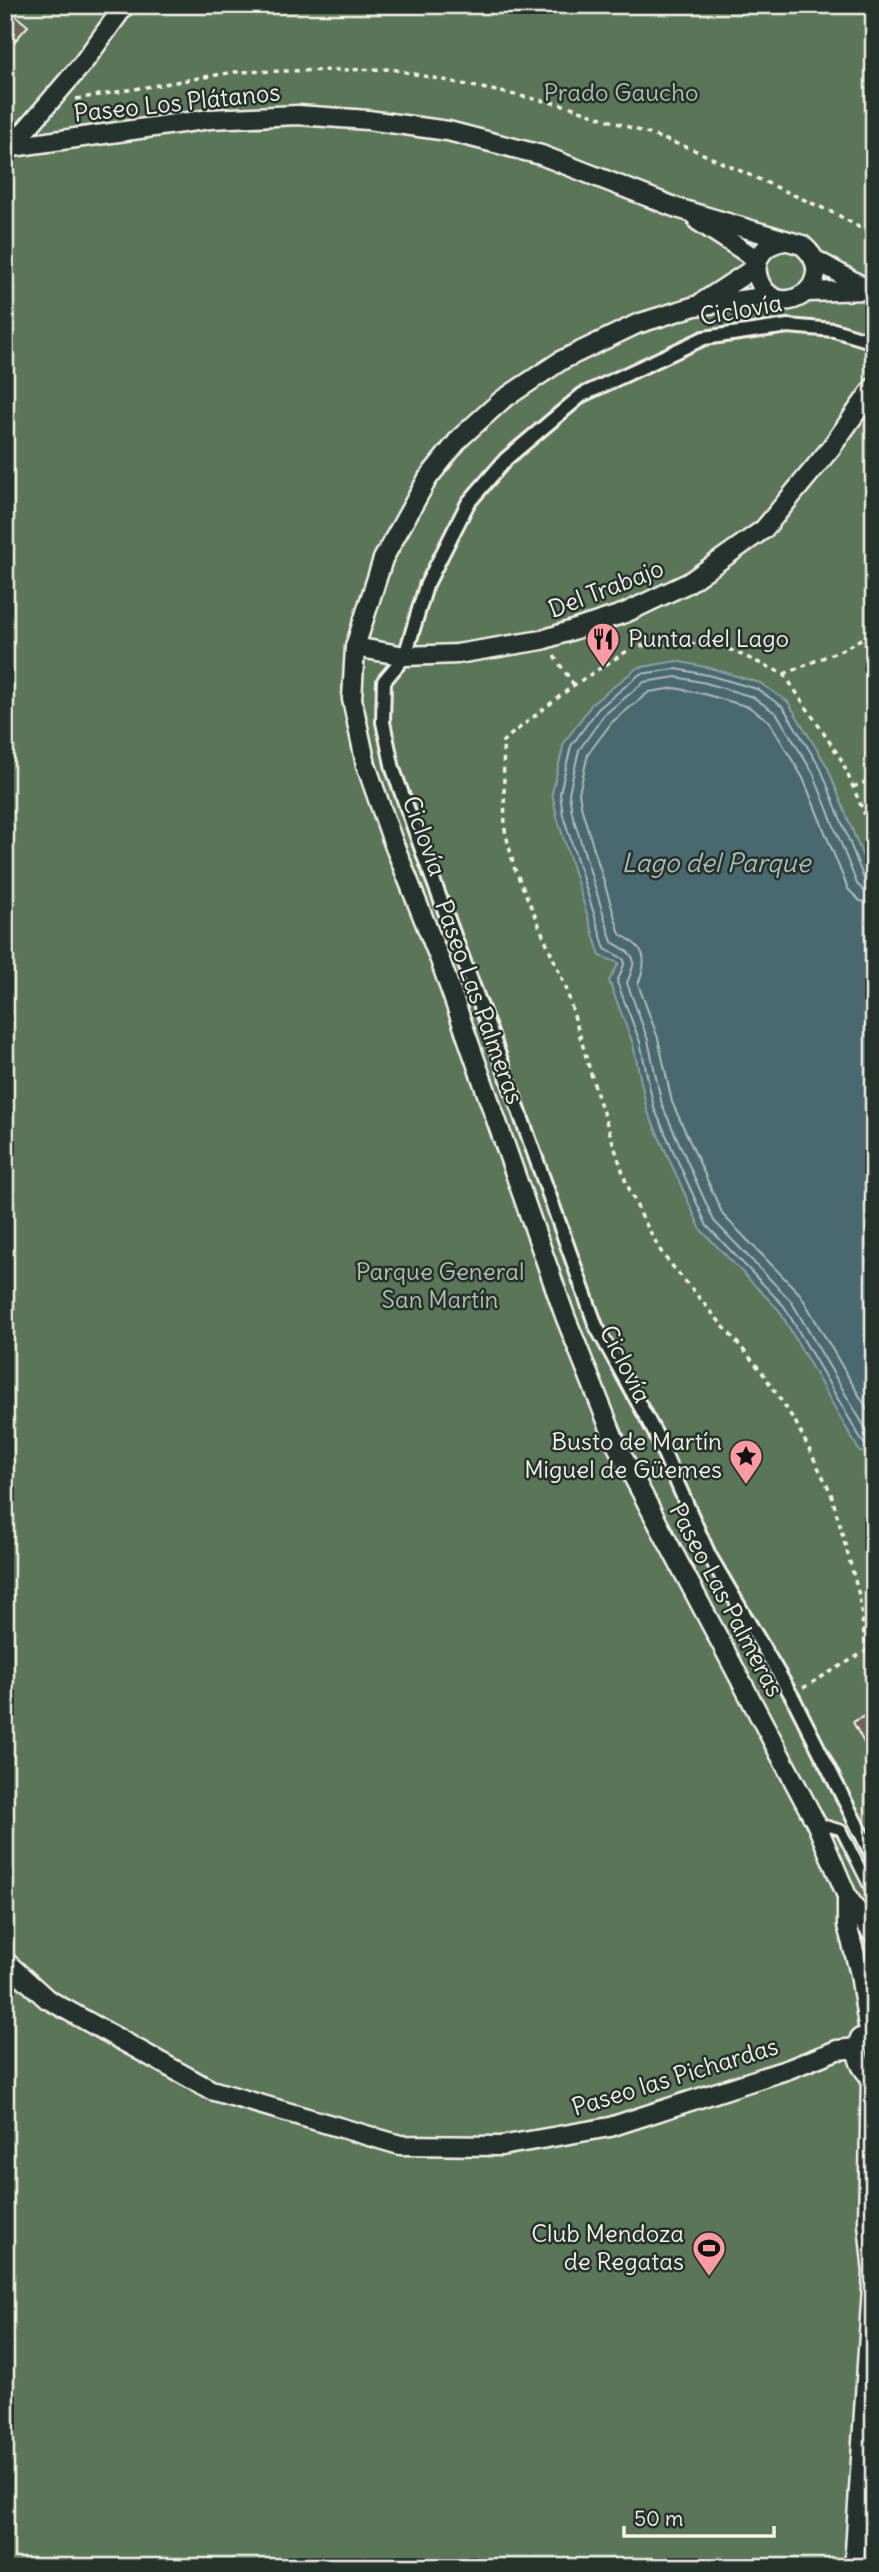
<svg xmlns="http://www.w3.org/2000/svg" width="879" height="2572" font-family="Delius,sans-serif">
<rect width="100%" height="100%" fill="#343d36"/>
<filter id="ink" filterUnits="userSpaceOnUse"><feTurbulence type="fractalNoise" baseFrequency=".0143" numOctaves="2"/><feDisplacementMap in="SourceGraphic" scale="14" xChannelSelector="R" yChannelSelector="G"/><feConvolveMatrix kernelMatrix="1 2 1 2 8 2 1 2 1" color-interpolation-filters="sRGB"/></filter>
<g filter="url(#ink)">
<path fill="#5a7459" stroke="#a7b2a0" stroke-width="2" d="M5,5H874V2567H5Z"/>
<path fill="#48686f" stroke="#8d9f9f" stroke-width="2" d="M676,661L710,668L760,683L788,702L827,766L874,885V1454L860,1452L779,1310L701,1230L647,1110L633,1044L609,981L619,963L600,956L557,817L552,793L564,743L592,704L637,668Z"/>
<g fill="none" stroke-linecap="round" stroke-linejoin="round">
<path stroke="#afbab8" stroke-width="2" d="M874,884L868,883L864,879L821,769L783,707L757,689L708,675L676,669L640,674L598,709L571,746L560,793L563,815L605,949C629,963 628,954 617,982L640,1042L654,1108L707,1226L784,1306L864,1444L874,1447
M874,893L864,891L857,884L813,773L777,714L753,697L706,683L676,677L644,682L604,715L579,750L569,793L572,813L612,942C636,956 638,956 627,983L648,1040L662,1105L714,1221L791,1301L870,1436L874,1438
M874,903L860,901L848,889L803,778L769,721L749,707L704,694L675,688L649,692L612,722L588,754L579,793L582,810L620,934C645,948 649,957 638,984L658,1038L672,1102L723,1215L800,1294L874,1421"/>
</g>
<path fill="#6e6359" stroke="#f4f1e8" stroke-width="2" d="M5,7L28,26L5,52Z
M874,1711V1762L853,1722Z"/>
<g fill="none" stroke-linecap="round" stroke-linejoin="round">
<defs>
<path id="service" d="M817,1823L841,1830L874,1896"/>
<path id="pedestrian" d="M874,342L834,330L788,326L704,338L582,395L506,459L468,503L426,586L405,656L384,681L383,722L393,769L427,864L494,1041L596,1326L655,1433L709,1555L793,1698L874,1859"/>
<path id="minor" d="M11,147L83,63L125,5
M5,148L210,119L298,115L368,120L448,131L541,155L677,208L802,245C813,254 819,265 815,278C813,286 809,291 802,295C762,320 733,249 784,241
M698,221L758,260
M814,259L874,293
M808,292L866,290
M771,296L695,306L637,324L562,360L502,400L460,438L428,478L383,559L355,647L352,699L366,765L393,842L440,960L565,1316L617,1446L816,1823L847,1896L874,1936
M701,303L756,267
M355,647L405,656L457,654L542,640L625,613L688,583L764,529L830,449L874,387
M847,1896V1925L860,1974L868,2026
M5,1961L47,1999L211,2090L400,2145L501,2146L610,2127L789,2069L837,2050L857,2048
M860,2038C854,2055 860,2069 874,2080
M854,2567L873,2272L868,2223L871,2079"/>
</defs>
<use href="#service" stroke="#f4f1e8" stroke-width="14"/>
<use href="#pedestrian" stroke="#f4f1e8" stroke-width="18"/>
<use href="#minor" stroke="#f4f1e8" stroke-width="23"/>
<path stroke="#f4f1e8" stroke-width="3.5" stroke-dasharray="5 5" stroke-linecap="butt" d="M76,99L234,72L391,69L568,106L692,149L838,215L874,236
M554,656L574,685
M784,674L846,648L874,631
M853,787L874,779
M803,1688L866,1651L859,1595L831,1493L796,1423L762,1372L663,1255L642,1217L626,1182L596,1091L566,988L514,867L505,830L503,741L574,685L635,646L715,643L784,674L841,759L874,836"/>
<use href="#service" stroke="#26332d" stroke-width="9"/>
<use href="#pedestrian" stroke="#26332d" stroke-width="12"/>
<use href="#minor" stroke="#26332d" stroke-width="18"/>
</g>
</g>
<defs>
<symbol id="restaurant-pin" viewBox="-11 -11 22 30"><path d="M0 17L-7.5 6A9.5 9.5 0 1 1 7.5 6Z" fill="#ff9aa2" stroke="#26332d"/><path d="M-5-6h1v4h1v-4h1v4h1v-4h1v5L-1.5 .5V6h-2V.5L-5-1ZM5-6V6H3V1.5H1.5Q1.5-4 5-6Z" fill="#111"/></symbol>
<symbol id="sight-pin" viewBox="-11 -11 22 30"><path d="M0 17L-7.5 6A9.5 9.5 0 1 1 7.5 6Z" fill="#ff9aa2" stroke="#26332d"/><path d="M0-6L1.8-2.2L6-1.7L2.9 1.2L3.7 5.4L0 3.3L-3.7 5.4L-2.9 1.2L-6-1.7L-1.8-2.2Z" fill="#111"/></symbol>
<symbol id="stadium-pin" viewBox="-11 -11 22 30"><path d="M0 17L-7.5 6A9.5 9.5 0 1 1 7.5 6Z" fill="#ff9aa2" stroke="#26332d"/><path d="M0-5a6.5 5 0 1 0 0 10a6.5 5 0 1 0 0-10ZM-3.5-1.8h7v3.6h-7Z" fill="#111"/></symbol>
</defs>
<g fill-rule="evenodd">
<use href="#restaurant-pin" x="584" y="620" width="38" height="52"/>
<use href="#sight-pin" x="727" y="1437" width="38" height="52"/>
<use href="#stadium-pin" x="690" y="2229" width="38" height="52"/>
</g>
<g text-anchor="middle" stroke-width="5" stroke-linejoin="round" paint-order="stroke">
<g font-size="24" fill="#b6bfaf" stroke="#26332d">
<text x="621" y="101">Prado Gaucho</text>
<text x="440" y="1280">Parque General<tspan x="440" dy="28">San Martín</tspan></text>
</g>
<g font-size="24" fill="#f4f1e8" stroke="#26332d">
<text transform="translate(177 103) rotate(-6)" y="8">Paseo Los Plátanos</text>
<text transform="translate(741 310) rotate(-10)" y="8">Ciclovía</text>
<text transform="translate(606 589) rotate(-21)" y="8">Del Trabajo</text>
<text transform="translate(424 836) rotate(70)" y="8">Ciclovía</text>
<text transform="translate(479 1002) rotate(70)" y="8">Paseo Las Palmeras</text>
<text transform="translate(625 1364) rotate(63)" y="8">Ciclovía</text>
<text transform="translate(726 1600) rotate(62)" y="8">Paseo Las Palmeras</text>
<text transform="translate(675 2077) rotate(-17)" y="8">Paseo las Pichardas</text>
</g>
<g font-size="24" fill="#f4f1e8" stroke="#26332d" text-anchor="end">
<text x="628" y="647" text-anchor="start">Punta del Lago</text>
<text x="722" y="1450">Busto de Martín<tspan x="722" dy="28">Miguel de Güemes</tspan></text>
<text x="684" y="2242">Club Mendoza<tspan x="684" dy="28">de Regatas</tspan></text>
</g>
<g font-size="26" font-style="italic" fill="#afbab8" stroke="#26332d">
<text x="716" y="872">Lago del Parque</text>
</g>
</g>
<rect width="879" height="2572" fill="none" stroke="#26332d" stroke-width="28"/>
<rect x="14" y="14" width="851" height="2544" fill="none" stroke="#f4f1e8" stroke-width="2.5" filter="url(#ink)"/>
<path d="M624 2526v10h150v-10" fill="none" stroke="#f4f1e8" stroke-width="3.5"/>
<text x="634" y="2526" font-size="21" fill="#f4f1e8" stroke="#26332d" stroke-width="5" paint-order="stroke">50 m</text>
</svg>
